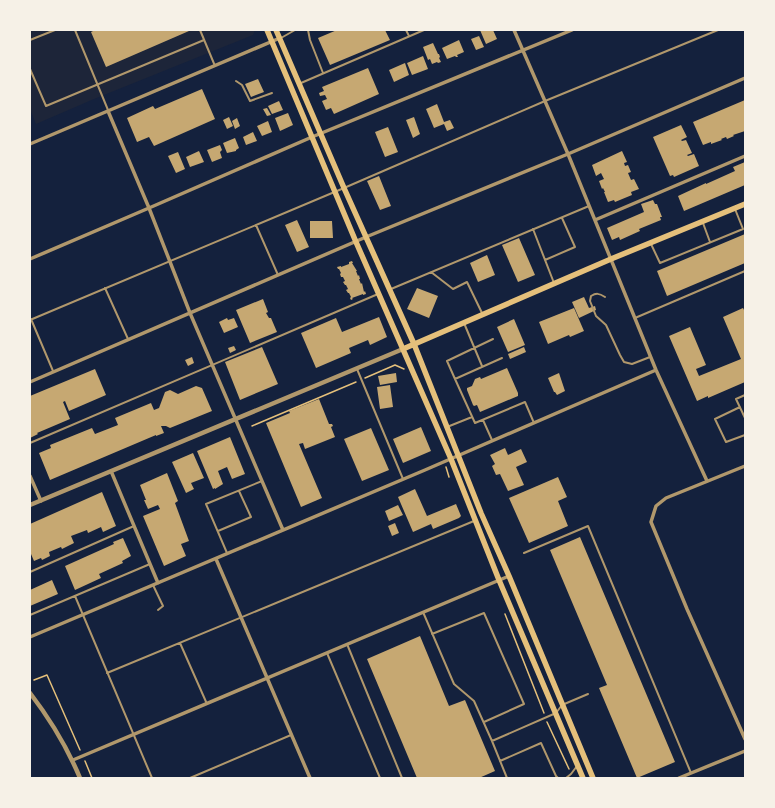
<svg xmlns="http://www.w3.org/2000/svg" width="775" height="808" font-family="'Times New Roman',serif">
<rect width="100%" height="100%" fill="#14213d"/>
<path fill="#1d2539" d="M30,30H255L253,35L94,99L36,124L30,109Z"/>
<path fill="#c6a872" d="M95,30H189V31L106,67L91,32Z
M337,30H385L390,40L330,65L318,38Z
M480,30H493L497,39L486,44Z
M479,36L484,47L476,50L471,39Z
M459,40L464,52L457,55L458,57H456L455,56L447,59L442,48Z
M433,43L438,54H439L440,57L439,58L441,62L438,63L437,62L432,64L430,59L428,60L423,47Z
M423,56L428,69L412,75L407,63Z
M405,63L409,75L394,82L389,70Z
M368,68L379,94L334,114L331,108L326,110L322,101L327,99L325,95L320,96L319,93L324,91L322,87Z
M258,79L264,92L251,97L245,84Z
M202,89L215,119L154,146L149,137L137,142L127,118L153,106L155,109Z
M745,100V131L733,135L734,136L727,139L726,137L721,139L722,140L711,144V142L703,145L693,122Z
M279,101L283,110L272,114L268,106Z
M437,104L444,122L450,120L454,128L447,131L444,124L434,128L426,109Z
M267,108L271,115L267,116L263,109Z
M288,113L293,125L280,131L275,118Z
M229,117L233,126L227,129L223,120Z
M414,117L420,134L413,138L406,120Z
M237,118L240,126L235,129L232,121Z
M268,121L272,132L262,136L257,126Z
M681,125L687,137L681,140L682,141L686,140L692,153L687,155L688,156L694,154L699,166L674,177L673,175L670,176L653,137Z
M388,127L398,152L385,157L375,132Z
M253,132L257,141L246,145L243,137Z
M235,138L239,148L236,150V151L227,153L223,143Z
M220,145L222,150L220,152L222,158L212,162L207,150Z
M199,151L204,162L190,167L186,157Z
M622,151L627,162L624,163L625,166L628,165L631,172L628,173L631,180L634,179L639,189L631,192L632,195L615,202L614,200L608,202L604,192H605L603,188L602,189L599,181L604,179L601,173L596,176L592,165Z
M178,152L185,169L176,173L168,156Z
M745,162V185L684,211L678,196L706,183V184L735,171L733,167Z
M379,176L391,206L380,210L367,181Z
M653,200L655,204H657L662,217H660L661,220L639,229L640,231L620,240L619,237L612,240L607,228L644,212L641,204Z
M297,220L309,247L297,252L285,225Z
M310,221H332L333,238H310Z
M745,234V263L667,296L657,271Z
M519,238L535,275L518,282L502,245Z
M487,255L495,275L478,282L470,263Z
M352,261L353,263H352L357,271H356L358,276L359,275L360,279H359L361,284L362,283L364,292L365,291L366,294L363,295V294L352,298L353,299L351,300L350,298L351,297L349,293H348L346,290L348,289L346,285H345L343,282L345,281L343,277H341L340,274L341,273L339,269H338L337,267L341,266V267L349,264V262Z
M417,288L438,296L429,318L407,309Z
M584,297L589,308L595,306L596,310L579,318L572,302Z
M263,299L268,312L266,313L269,318H271L277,332L250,343L236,310Z
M574,308L584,331L570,337L569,335L548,344L539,322Z
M743,308L745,312V382L708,398V396L697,401L669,336L690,327L706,365L696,369L699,376L741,359L723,317Z
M379,317L387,337L370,345L368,340L349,348L351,353L316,368L301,333L336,318L342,332Z
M227,318L228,320L234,318L238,327L224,333L219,322Z
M514,319L525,345L508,352L497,327Z
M234,346L236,350L230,353L228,348Z
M262,347L278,384L240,400L225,362Z
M524,347L526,352L510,359L508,354Z
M192,357L194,363L188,366L185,360Z
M507,368L518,393V396L480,412L477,405L474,406L473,405L467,390V388L472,386L475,379L480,377L481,379Z
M95,369L106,395L69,411L65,401L63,402L70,419L37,433L38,434L30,438V396Z
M396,373L397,382L380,385L378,376Z
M559,373L565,391L557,395L555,392H554L548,378Z
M390,385L393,407L380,409L377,387Z
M196,386L202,388L212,411L170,428L166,426H161L164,433L156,436V435L50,480L39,453L51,448L50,445L92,428L95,434L118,425L115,418L151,403L154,410L159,408L165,392L170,390L178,394Z
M319,399L329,424H332L333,426L331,427L335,437L305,449L303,443L299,444L322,498L301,507L266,423L290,413L289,411Z
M421,427L431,451L403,463L393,439Z
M371,428L389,470L362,481L344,439Z
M230,437L245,474L232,479L227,467L218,471L223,484L215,489V488L213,489L197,451Z
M505,448L508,455L521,449L527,462L516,467L524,485L508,491L500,474L496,475L492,466L495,464L490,455Z
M193,453L204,478L191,483L194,489L186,493L172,462Z
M167,473L178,501L175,503L189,541L181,544L186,556L164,566L143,516L160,509L158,505L148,509L144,500H146L140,485Z
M558,477L567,497L558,501L568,526L529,543L509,498Z
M415,489L427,516L456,504L461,516L459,518L433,529L431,524L413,532L398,497Z
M102,492L116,526L103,532L101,527L88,533L87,530L71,536L74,543L62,549L61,547L49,552L50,556L42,560L41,558L34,561L31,554L30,555V524Z
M398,505L403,515L389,521L385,511Z
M395,523L399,533L392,536L388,526Z
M580,537L675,762L637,778L599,688L607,685L550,550Z
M123,538L131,556L122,561L123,563L99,574L101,578L75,590L65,566L114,544L113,542Z
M52,580L58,594L30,606V590Z
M420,636L449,706L465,700L495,771L479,778H417L367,659Z"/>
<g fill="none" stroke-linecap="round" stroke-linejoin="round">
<path stroke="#e5c07b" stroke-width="1.5" d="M365,378L395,365L404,369
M252,426L356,382
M446,467L449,477
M505,614L544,713
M34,680L47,675L80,750
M547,722L569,769
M85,761L92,778"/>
<path stroke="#b1986c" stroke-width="2" d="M75,30L108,110
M200,30L215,66
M308,30L310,40L323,73
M406,30L409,36
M281,38L295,30
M30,40L55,30
M30,69L46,106L204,40
M236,81L242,85L250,101L272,93
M301,83L424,30
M703,223L710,242
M256,225L278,275
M533,229L554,283
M651,244L660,263L743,229L735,209
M545,260L575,247L562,218
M431,272L453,289L467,282L482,313
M105,288L128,339
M391,289L589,206
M605,297C599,293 596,293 591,296L590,301L596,316L606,325L620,355L624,362L632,364L650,357
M635,318L745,271
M31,319L53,371
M30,320L344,188L545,101L718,30
M464,323L482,366
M502,358L455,379L475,423L525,402L534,423
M357,369L403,479
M455,379L447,361L493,339
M745,395L736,399L745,418
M740,407L715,419L726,442L745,435
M483,420L492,440
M447,427L472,417
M30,443L378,294
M218,531L251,517L239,491
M227,553L206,504L262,481
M524,553L588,526L691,773
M30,572L134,526
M153,585L163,606L158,610
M75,596L152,778
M423,612L454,684L474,701L492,741L507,778
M30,615L150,564
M432,634L484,613L524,704L484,722
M180,643L207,704
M347,644L402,778
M327,653L380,778
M107,673L474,521
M492,741L556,713L562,705L588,694
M500,761L541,743L556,776L558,778
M190,778L291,735
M566,778L571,774L577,766"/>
<path stroke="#b1986c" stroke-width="3.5" d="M514,30L568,154L656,370L707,481
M108,111L149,208L190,313L283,530
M30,144L280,38
M595,220L745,156
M30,259L149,208L312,137L572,30
M30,382L366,237L568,154L745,78
M745,466L666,498L656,506L651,522L687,609L745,739
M111,471L158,583
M30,476L41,501
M216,559L310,778
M30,637L425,470L656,370
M73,760L509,576
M679,778L745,751"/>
<path stroke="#b1986c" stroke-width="4.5" d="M30,505L403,349
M30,693C50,719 67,747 80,778"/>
<path stroke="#e5c07b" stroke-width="5.5" d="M267,30L356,242L451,459L499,580L583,778
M276,30L344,188L414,344L481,513L509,576L593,778
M403,349L611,259L745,204"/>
</g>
<rect width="775" height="808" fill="none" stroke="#f6f1e7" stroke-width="62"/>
</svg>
